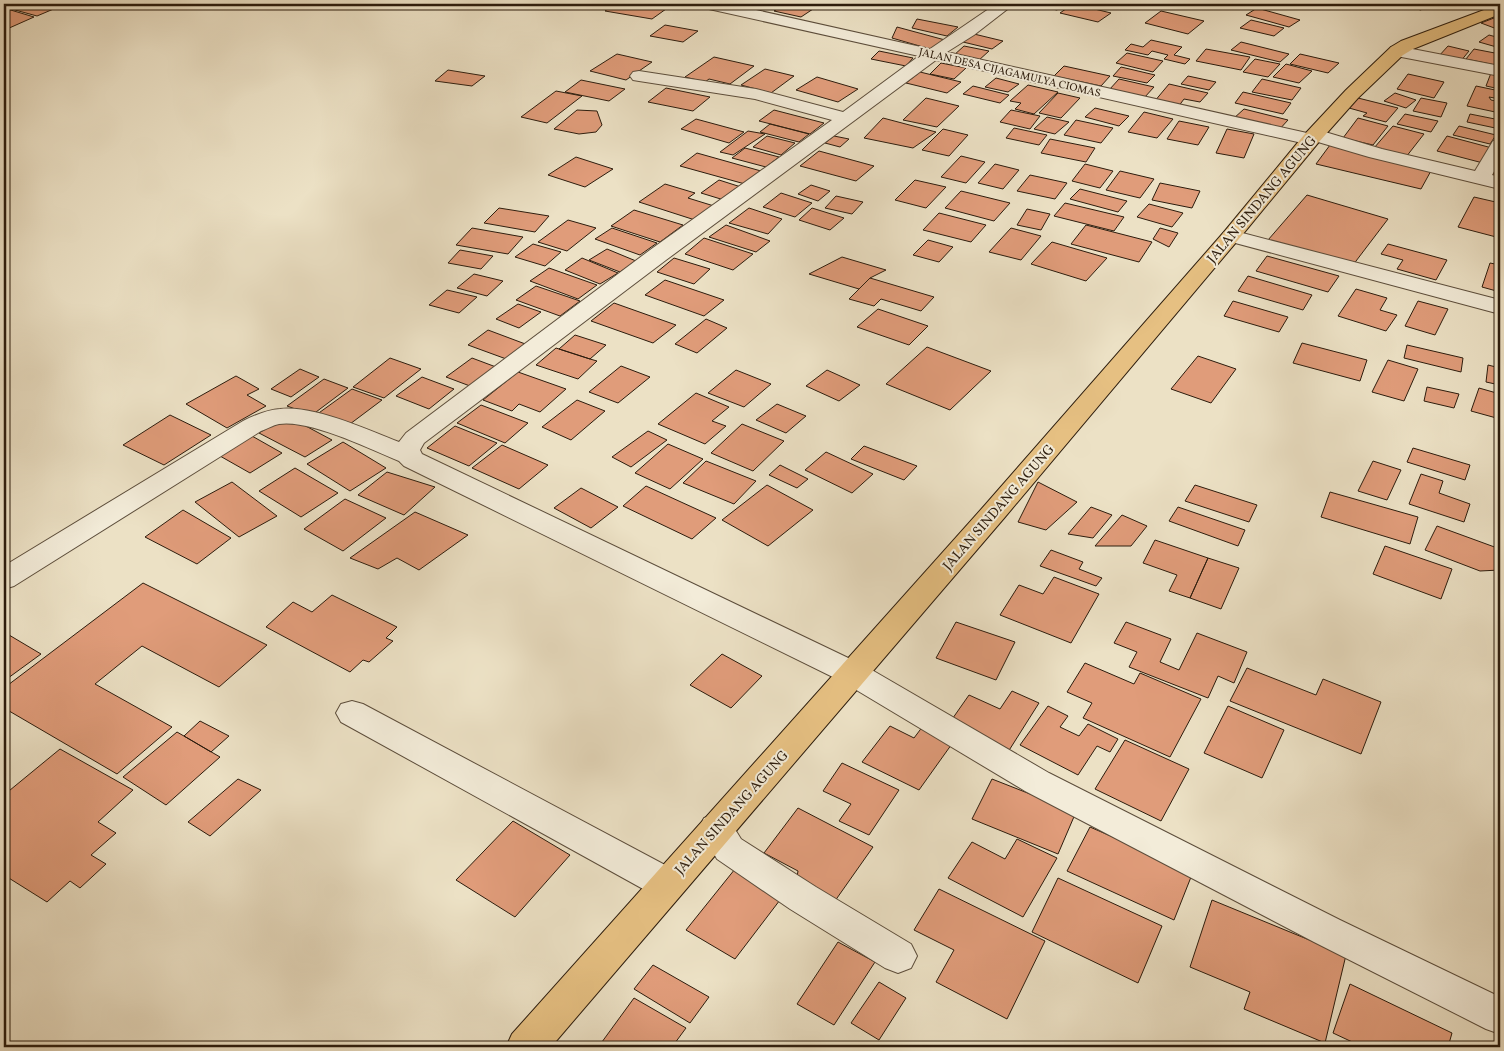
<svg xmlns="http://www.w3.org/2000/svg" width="1504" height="1051" font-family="Vollkorn,serif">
<rect width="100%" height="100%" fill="#ece1c5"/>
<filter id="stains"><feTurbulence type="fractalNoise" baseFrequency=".004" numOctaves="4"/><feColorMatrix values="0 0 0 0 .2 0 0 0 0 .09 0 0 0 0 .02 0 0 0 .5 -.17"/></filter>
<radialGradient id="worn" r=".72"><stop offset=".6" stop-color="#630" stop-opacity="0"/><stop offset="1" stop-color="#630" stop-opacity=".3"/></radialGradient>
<path fill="#e09c7a" stroke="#2c1c0d" d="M4,4H58L63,5L37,16L4,7Z
M615,4H673L652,19L605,11Z
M728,4H759L767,6L757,12L726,5Z
M786,4H790L813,9L801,17L774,11Z
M1029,4H1065L1057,10Z
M1073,4H1074L1111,13L1098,22L1060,13Z
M1394,4H1428L1421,10Z
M4,8L34,17L7,29L4,28Z
M1257,8L1300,20L1289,27L1246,15Z
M1161,11L1204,21L1188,34L1145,23Z
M1494,18L1500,20V28L1497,29L1481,23Z
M917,19L958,27L947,36L912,28Z
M1251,20L1284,28L1274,36L1240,28Z
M665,25L698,31L683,42L650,36Z
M897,27L945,40L930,49L892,38Z
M974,34L1003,41L992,49L963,42Z
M1489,35L1500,38V48L1479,42Z
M1151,40L1182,47L1174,55L1190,59L1185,64L1164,59L1168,55L1152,51L1148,55L1125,50L1131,44L1143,47Z
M1241,42L1289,54L1280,62L1231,50Z
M964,46L989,51L978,61L953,56Z
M1448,46L1469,51L1460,62L1438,57Z
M1206,49L1250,57L1241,70L1196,61Z
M1474,49L1500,54V66L1466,59Z
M879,51L913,58L906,66L871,59Z
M1127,53L1163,61L1153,72L1116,63Z
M617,54L652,62L626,80L590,71Z
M1300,54L1339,63L1328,73L1290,64Z
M714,57L754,66L730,84L709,79L705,82L685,77Z
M1255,59L1280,64L1268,77L1243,72Z
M941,63L966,68L954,79L930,74Z
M1286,64L1312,71L1299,83L1273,77Z
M1064,66L1110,76L1101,86L1054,76Z
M1121,67L1155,75L1147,83L1113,76Z
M765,69L794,76L771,93L741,85Z
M448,70L485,76L472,86L435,81Z
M920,72L961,82L947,93L906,83Z
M1491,73L1500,75V89L1486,86Z
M1408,74L1444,82L1434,98L1397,89Z
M1188,76L1216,82L1209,90L1181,84Z
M817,77L858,89L838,102L796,90Z
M996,78L1019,84L1008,92L985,87Z
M1119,79L1154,87L1144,98L1109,90Z
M1262,79L1301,88L1292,100L1252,92Z
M581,80L625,89L609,101L565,92Z
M1169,84L1208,93L1200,102L1184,99L1178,107L1154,102Z
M1028,85L1058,92L1034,114L1015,109L1021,103L1010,101Z
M973,86L1009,95L1000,103L963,94Z
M1476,86L1500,91V99L1489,97L1491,100L1500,102V113L1467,106Z
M666,88L710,97L693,111L648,102Z
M556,91L582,96L547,123L521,117Z
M1243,92L1291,103L1283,114L1235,103Z
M1058,93L1080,98L1061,118L1039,113Z
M1395,93L1416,100L1406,108L1384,101Z
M926,98L959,106L937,127L903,120Z
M1358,98L1398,108L1386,122L1363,116L1367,113L1349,108Z
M1421,98L1447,103L1441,117L1413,111Z
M1095,108L1129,116L1119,126L1085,117Z
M1244,109L1288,120L1278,131L1233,119Z
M577,110L597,111L602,125L596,132L579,134L554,129Z
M774,110L824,123L810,134L759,121Z
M1011,110L1040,116L1030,129L1000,122Z
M1144,112L1173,119L1157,138L1128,132Z
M1405,114L1438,121L1431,132L1397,124Z
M1470,114L1500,120V129L1467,122Z
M1047,117L1069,122L1055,134L1034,129Z
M883,118L936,132L913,148L864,138Z
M1358,118L1388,126L1373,145L1343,138Z
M696,119L744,132L729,143L681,129Z
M1076,120L1113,128L1101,143L1064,135Z
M1179,121L1209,127L1198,145L1167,139Z
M770,124L809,134L799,142L760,132Z
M1393,126L1424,134L1406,157L1374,148Z
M1459,126L1496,135L1490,144L1453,135Z
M1014,128L1047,135L1039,145L1006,138Z
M943,129L968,135L949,156L922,150Z
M1227,129L1254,134L1244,158L1216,153Z
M748,131L765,134L733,155L720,152Z
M767,136L795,143L781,155L753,147Z
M834,136L849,139L840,147L825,143Z
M1447,136L1492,148L1483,163L1437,151Z
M1050,139L1095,148L1086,162L1041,153Z
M1330,145L1432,169L1421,189L1316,164Z
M745,148L779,157L766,167L732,158Z
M819,151L874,166L856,181L800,166Z
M697,153L761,171L745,184L680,166Z
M961,156L985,162L966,183L941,177Z
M576,157L613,169L585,187L548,175Z
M1500,163V177L1491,175Z
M995,164L1019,170L1003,189L978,183Z
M1085,164L1113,171L1100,188L1072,181Z
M1120,171L1154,179L1140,198L1106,190Z
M1030,175L1067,183L1055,199L1017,191Z
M719,180L741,187L724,200L701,193Z
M915,180L946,187L926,208L895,200Z
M1160,183L1200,191L1192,208L1152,200Z
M665,184L695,193L688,198L714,206L695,220L639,202Z
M811,185L830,191L818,201L798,194Z
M1080,189L1127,201L1118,212L1070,199Z
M961,191L1010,203L994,221L945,208Z
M781,193L812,203L795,217L763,207Z
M1307,195L1388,219L1353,265L1268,240Z
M836,196L863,202L852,214L825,208Z
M1474,197L1500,203V238L1458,227Z
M1065,203L1124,217L1114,231L1054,216Z
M1149,204L1183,213L1172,227L1137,217Z
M499,208L549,216L535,232L484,223Z
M749,208L782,219L768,234L729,223Z
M812,208L844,218L830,230L799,220Z
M1027,209L1050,214L1041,230L1017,225Z
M634,210L683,225L660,242L611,226Z
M939,213L986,225L971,242L923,230Z
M568,220L596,228L567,251L538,242Z
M726,225L770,241L756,252L709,237Z
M1086,225L1152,242L1139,262L1071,244Z
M472,228L523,237L508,254L456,245Z
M612,228L657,243L640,255L595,239Z
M1011,228L1041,236L1021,260L989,252Z
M1160,228L1178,233L1169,247L1153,239Z
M704,238L753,254L733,270L685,254Z
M928,240L953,247L939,262L913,255Z
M1052,242L1107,258L1086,281L1031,264Z
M533,244L561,252L545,266L515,257Z
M1388,244L1447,260L1436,280L1397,269L1403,260L1381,254Z
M607,249L636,261L620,272L589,260Z
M460,250L493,256L481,269L448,263Z
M1267,256L1339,276L1328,292L1256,271Z
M842,257L886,270L870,278L859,289L809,274Z
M582,258L618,273L600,284L565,270Z
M674,258L710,269L694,284L657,272Z
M1490,263L1500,265V292L1482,287Z
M549,268L597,285L578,299L530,281Z
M474,274L503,281L487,296L457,288Z
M1248,276L1312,295L1303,310L1238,291Z
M870,278L934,297L921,311L881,299L874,306L849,299Z
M665,280L724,300L704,316L645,295Z
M536,286L580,301L560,316L516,300Z
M1356,289L1387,298L1380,310L1397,315L1386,331L1338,316Z
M447,290L477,297L459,313L429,305Z
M1233,301L1288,317L1279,332L1224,316Z
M1418,301L1448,309L1435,335L1405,326Z
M614,303L676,325L653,343L591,321Z
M518,304L541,312L519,328L496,319Z
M878,309L928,326L909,345L857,327Z
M706,319L727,328L697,353L675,344Z
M488,330L528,345L509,360L468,345Z
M575,335L606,345L590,359L559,349Z
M1302,343L1367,360L1360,381L1293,363Z
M1407,345L1463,358L1461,372L1404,358Z
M927,347L991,371L950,410L886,384Z
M556,348L590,359L597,361L578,379L536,365Z
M1198,356L1236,369L1211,403L1171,389Z
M390,358L421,369L384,398L353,387Z
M472,358L496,367L470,386L446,377Z
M1388,360L1418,369L1404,401L1372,392Z
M1488,365L1500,368V385L1486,382Z
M621,366L650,377L618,403L589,392Z
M300,369L319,377L291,397L271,389Z
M736,370L771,384L744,407L708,393Z
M827,370L860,385L839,401L806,386Z
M518,372L566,389L540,412L519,404L512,411L483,400Z
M236,376L259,389L247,395L266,406L227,428L186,404Z
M422,377L454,389L429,409L396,396Z
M324,379L348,388L312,415L287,406Z
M1427,387L1459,394L1454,408L1424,401Z
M1479,388L1500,394V419L1471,411Z
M352,389L382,400L346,427L316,415Z
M696,393L729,407L712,421L726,426L705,444L658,424Z
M577,400L605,411L571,440L542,427Z
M777,404L806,416L786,433L756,420Z
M481,405L528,423L505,443L457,423Z
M170,415L211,435L164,465L123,445Z
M287,416L332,440L305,457L259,433Z
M742,424L784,441L753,471L711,453Z
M455,426L497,443L469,466L427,448Z
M648,431L667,440L631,467L612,457Z
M252,436L282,453L250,473L220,456Z
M343,442L386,468L350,491L307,464Z
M668,444L703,459L670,489L635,473Z
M502,445L548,465L519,489L472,468Z
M864,446L917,466L904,480L851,459Z
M1413,448L1470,465L1465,480L1407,462Z
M826,452L873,474L852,493L805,470Z
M706,461L756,481L734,504L683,483Z
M1373,461L1401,470L1387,500L1358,491Z
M780,465L808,479L797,488L769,475Z
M295,468L338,493L301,517L259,491Z
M387,472L435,487L404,515L358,495Z
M1421,474L1443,481L1439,493L1470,504L1464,522L1409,504Z
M232,482L277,516L239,537L195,502Z
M1038,482L1077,502L1046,530L1018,522Z
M767,485L813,510L768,546L722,520Z
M1195,485L1257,505L1249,522L1185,501Z
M646,486L716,518L692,539L623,506Z
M581,488L618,507L591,528L554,508Z
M1500,490V512L1495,510Z
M1330,492L1418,517L1410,544L1321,517Z
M345,499L386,518L343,551L304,529Z
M1091,507L1112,515L1093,538L1068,534Z
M1178,507L1245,530L1238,546L1169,521Z
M183,510L231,538L197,564L145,537Z
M415,512L468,535L419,570L397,558L378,569L350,558Z
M1122,515L1147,526L1131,546H1095Z
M1437,526L1500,549V570L1480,571L1425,550Z
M1155,540L1208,558L1190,598L1169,591L1177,575L1143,563Z
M1385,546L1452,569L1441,599L1373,574Z
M1051,550L1083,562L1079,569L1102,578L1096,586L1040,566Z
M1208,558L1239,568L1221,609L1190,598Z
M1054,577L1099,594L1071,643L1000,615L1019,585L1043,594Z
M143,583L267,645L219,687L142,646L95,684L172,727L117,774L4,708V688Z
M332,595L397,627L386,638L393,641L369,662L363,660L350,672L266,627L293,602L312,612Z
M956,622L1015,642L996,680L936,658Z
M1126,622L1171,639L1160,662L1179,670L1197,633L1247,652L1234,683L1218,676L1208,698L1129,667L1137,652L1114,643Z
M4,632L41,654L4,681Z
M722,654L762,676L731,708L690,685Z
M1085,663L1134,684L1140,673L1201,699L1170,757L1083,718L1092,703L1067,692Z
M1247,668L1316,695L1323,679L1381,702L1361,754L1230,701Z
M1012,691L1039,703L1008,752L948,725L969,695L1000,709Z
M1048,706L1068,716L1060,727L1079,736L1088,724L1118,739L1110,752L1097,746L1078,775L1020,745Z
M1228,706L1284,730L1262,778L1204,753Z
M200,721L229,736L211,752L184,736Z
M890,726L914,738L923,726L954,741L919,790L862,762Z
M177,732L220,757L166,805L123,777Z
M1125,740L1189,769L1161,821L1095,789Z
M60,749L133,790L98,822L116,833L91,855L106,864L80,888L70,881L47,902L4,875V795Z
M842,763L899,790L869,835L839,821L851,804L823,791Z
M238,779L261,790L210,836L188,822Z
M992,779L1076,812L1058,854L972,819Z
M798,808L873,847L830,908L795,888L798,871L764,853Z
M513,821L570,855L515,917L456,880Z
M1090,827L1193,872L1174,920L1067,871Z
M1017,839L1057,858L1023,917L948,878L972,842L1005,859Z
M735,869L783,896L735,959L686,930Z
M1058,878L1162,926L1138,983L1032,932Z
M939,889L1045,941L1007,1019L936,982L954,950L914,930Z
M1212,900L1346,955L1325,1043L1244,1009L1250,992L1190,967Z
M838,942L875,962L834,1025L797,1004Z
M653,965L709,997L690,1023L634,989Z
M879,982L906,998L879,1040L851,1023Z
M1350,984L1452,1033L1448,1047H1363L1333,1033Z
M634,998L686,1028L672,1047L599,1046Z"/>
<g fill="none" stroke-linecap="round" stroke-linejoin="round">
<defs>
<path id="minor" d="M701,4H729L930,49L996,4H1014L974,35L947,52L1307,133L1315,129L1382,149L1475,171L1493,141L1500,139V161L1492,175L1500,177V189L1369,157L1318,142L1311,145L936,60L666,260L424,443L420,450L422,454L865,666L1049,773L1340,920L1500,997V1034L1486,1029L1314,942L1025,791L843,682L404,466L399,461C370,449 309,419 279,424C273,425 267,429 261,431L14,586L4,589V566L243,421C255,415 267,410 280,409C314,405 368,430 399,442L406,433L650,250L832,120L755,99L639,81L633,80L630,76L633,72L639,71L756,89L843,112L919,56L709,9L703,7Z
M1470,4L1500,5V14L1472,7Z
M1397,46L1500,66V76L1391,55L1389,51L1391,47Z
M1231,230L1500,300V314L1224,240L1221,236L1224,232Z
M352,701L363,704L680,873L685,884L680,895L667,899L654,895L341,722L336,713L341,704Z
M716,814L728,818L741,839L816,887L911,944L917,956L911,968L898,973L885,968L790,909L717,859L699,828L704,818Z"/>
<path id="major" d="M1500,4V14L1413,49L1403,55L1358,98L1318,143L1238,240L1005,517L551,1047H506L512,1034L985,505L1224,232L1304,135L1346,90L1391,47L1401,41Z"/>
</defs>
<use href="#minor" stroke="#5c4d3b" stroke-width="2"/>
<use href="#major" stroke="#2c1c0d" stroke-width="2"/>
<use href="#minor" fill="#f3ecd9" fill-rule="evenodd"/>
<use href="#major" fill="#e6c082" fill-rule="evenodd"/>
</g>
<g text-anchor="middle" stroke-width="4" stroke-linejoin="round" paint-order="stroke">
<g font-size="11" fill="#2c1c0d" stroke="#f3ecd9">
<text transform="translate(1010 72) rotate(13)" y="4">JALAN DESA CIJAGAMULYA CIOMAS</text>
</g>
<g font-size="14" fill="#2c1c0d" stroke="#f3ecd9">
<text transform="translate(1261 199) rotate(-50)" y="5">JALAN SINDANG AGUNG</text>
<text transform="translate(998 507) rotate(-49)" y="5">JALAN SINDANG AGUNG</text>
<text transform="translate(731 812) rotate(-48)" y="5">JALAN SINDANG AGUNG</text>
</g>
</g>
<rect width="1504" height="1051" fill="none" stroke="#ece1c5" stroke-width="20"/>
<rect x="5" y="5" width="1494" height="1041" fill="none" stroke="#2c1c0d" stroke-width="2.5"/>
<rect x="10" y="10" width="1484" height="1031" fill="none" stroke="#2c1c0d"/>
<rect width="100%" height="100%" filter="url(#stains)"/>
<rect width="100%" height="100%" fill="url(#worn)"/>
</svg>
